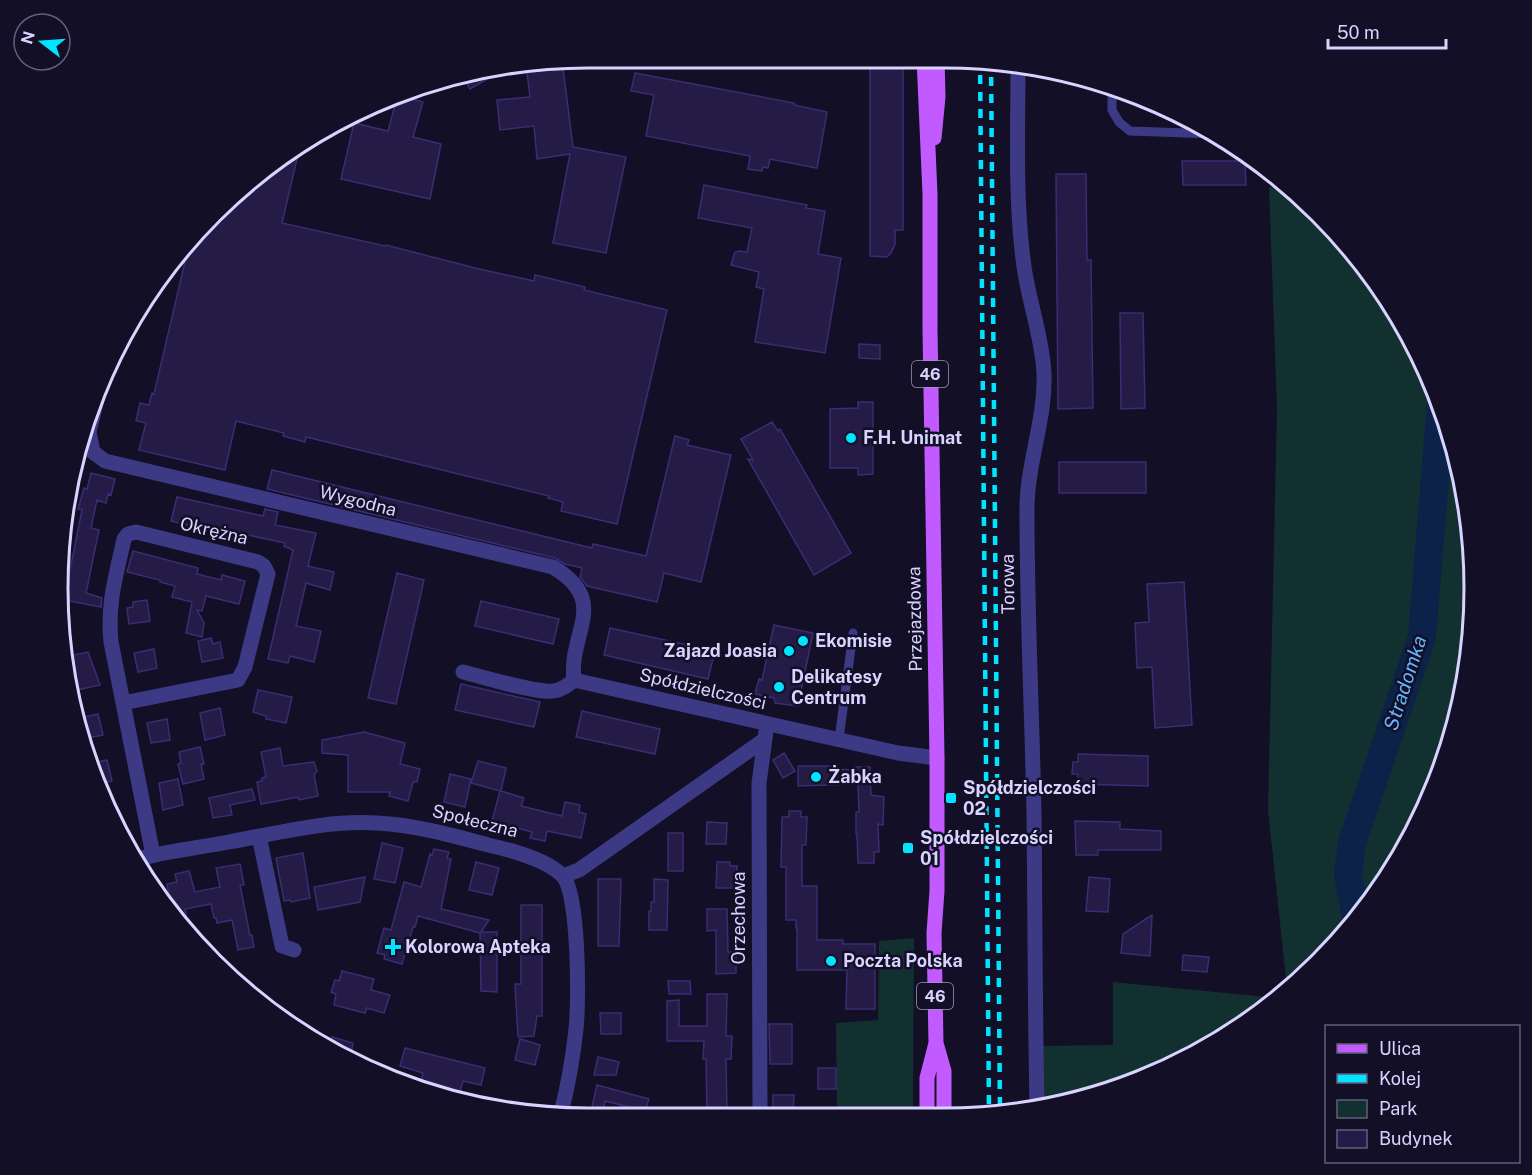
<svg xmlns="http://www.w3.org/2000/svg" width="1532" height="1175" font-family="'Public Sans',sans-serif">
<rect width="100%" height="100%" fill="#130f26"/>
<path fill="#12302f" d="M1269,187L1287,188L1385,292L1434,384L1465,484L1475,587L1465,691L1435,790L1386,882L1320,962L1287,989L1268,810L1277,409Z
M914,938L913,1113H837L836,1023L878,1020L879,941Z
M1113,982L1276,998L1240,1028L1147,1078L1039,1107L1035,1046L1113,1045Z"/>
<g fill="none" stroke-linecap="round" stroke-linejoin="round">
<path stroke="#0c2248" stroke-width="28" d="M1356,919L1348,874L1352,843L1422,637L1441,404"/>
</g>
<path fill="#241b47" stroke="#3b2d73" stroke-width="1.5" d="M870,58H903V230H895V244L891,253L887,257L870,256Z
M562,60L573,147L626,157L606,253L553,243L570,154L537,159L534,126L500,130L497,100L530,97L526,65Z
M506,68L470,89L462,74Z
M635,73L794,103V105L827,112L817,168L770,159L768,168L763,167L762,171L748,169L750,156L646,136L654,95L631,91Z
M399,96L423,102L413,137L441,144L430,199L341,179L354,123L388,131L397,97Z
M300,146L282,223L385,246L386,245L479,269L534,281L535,275L585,287L584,290L667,310L617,524L561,511L563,502L548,498L549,496L306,437L305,442L283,436L284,433L236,421L225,470L139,450L146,423L136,421L140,403L149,405L152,393L154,394L191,236Z
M1182,161H1245L1246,185H1183Z
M1056,174H1086L1087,260H1091L1093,408L1058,409Z
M704,185L807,205L806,208L825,211L818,254L841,258L825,353L755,342L764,289L756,287L759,272L731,265L735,252L739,251L747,252L752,228L698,218Z
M1120,313H1143L1145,408L1121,409Z
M859,344L880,345V359L859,358Z
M858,402H873V474L858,475V468H830V409L858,408Z
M772,422L778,431L780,429L851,553L814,575L748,459L753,460L741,439Z
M675,436L689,440L687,445L731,455L701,582L664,573L657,602L587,586L580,577L582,568L565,564L555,558L267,489L272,470L592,548L593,544L646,556Z
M1059,462H1146V493H1059Z
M91,473L115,479L111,495L108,494L106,503L97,500L91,528L99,530L86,593L102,598L101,607L64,600L82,510L78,509L84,488L87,489Z
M177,497L263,516L265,509L278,512L275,525L316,533L308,566L334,572L330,590L306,583L296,626L321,631L314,662L290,656L288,663L268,659L293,550L284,546L285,543L196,524L195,527L171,521Z
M133,551L198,568L197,574L221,580L222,575L245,581L239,604L206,596L202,611L197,610L204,623L202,637L186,633L192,602L172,597L175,586L160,582V580L127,572Z
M397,573L424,580L396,704L368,698Z
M1184,582L1192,725L1155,728L1152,667L1137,668L1135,623L1149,622L1147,584Z
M147,600L150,621L129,624L127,608L133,607V602Z
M481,601L559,619L553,644L475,626Z
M774,625L813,633L798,706L775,703L774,698L755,694L759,679L762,680Z
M610,628L715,651L708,679L604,655Z
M211,638L213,644L220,642L223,658L202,662L198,641Z
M154,649L157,668L138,672L134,653Z
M88,652L100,685L77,690L71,687L66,663L70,662L69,656Z
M461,684L540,702L534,727L455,710Z
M258,690L292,697L286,723L266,719V716L253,712Z
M220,708L225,735L205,740L200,713Z
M582,711L660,729L655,754L576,737Z
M98,714L103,735L83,739L79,718Z
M167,719L170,740L151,743L147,723Z
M364,732L405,743L400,764L420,769L417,782H413L408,801L389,796L390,792H348V755L322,753V740Z
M200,747L204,764H201L204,779L183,784L178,764L181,763L179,752Z
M280,748L283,766L314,762L317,771L314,775L318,796L299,800L298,797L261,804L257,782L262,781V778L266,777L261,752Z
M784,753L795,771L783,778L773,760Z
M1078,754L1148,756V786L1078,784V774H1072L1073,762H1078Z
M107,760L112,781L98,784L88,764Z
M478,761L506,768L501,791L524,798L521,806L562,816L565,802L580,805L579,812L586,814L581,838L547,831L545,841L530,838L532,832L492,821L500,791L471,783Z
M798,766H831V769L855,770V767H870L871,795L884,797L883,825L878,824L879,852H874V863H858L857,834H856V812H859L858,784L798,786Z
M450,774L471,779L465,807L444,802Z
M178,779L183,805L163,810L159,783Z
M252,789L255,800L230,805L232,815L213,818L209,798Z
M789,811H801V817H807L806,845H802V886H817V940H843V944H875V1009H846L847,970H797V928H796V920H786V867H781L782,817H789Z
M1075,821L1120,822V829L1161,831V850H1098V855H1076Z
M707,822L727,823L726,844H706Z
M668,833H683V871H668Z
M382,843L403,848L395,883L374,879Z
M434,849L449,852L447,858L451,859L441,909L489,920L481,932H497V992L481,991L480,933L418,916L415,927H413L402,964L384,959L385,955L377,953L384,928L391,930L404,882L421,887L430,854L432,855Z
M303,853L310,898L291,902L290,900L284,901L276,858Z
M476,862L499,868L492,895L469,890Z
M717,862H730V866H737L736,888H716Z
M240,864L244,885H240L250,936L252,935L254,947L238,950L232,920L217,923L216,918H214L211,904L185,909L190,936L173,914L167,884L177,882L175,874L189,871L195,892L220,887L216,868Z
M365,877L360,902L318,910L314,887Z
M1089,877L1110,879L1108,912L1086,911Z
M598,879H621L619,946H598Z
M654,879L668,880L667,930H649V911H651V902H654Z
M521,905H542V1016H537L534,1036L518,1037L515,984H521Z
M707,909H727L728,952H736V973L716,974V930L707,931Z
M1152,915L1150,956L1121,953L1123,934Z
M1183,955L1209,957L1207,972L1182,970Z
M342,971L374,979L371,990L390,995L384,1013L367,1008L365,1013L334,1005L336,994L331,992L335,980L339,981Z
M668,981H690L691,994H669Z
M707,994H727L726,1036H732L731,1059H726L727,1113H707L706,1059H703L704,1041H667V1001L679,1000V1026H707Z
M600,1013H621V1034H601Z
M769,1024H792V1064H770Z
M332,1037L353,1043L350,1059L328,1050Z
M520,1039L540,1045L535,1065L515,1060Z
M405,1048L485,1068L481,1085L463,1081L458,1099L419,1090L423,1073L400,1066Z
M598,1057L619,1062L616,1075H594Z
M818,1068H836V1089H818Z
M597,1085L649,1099L645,1111L605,1101L604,1109L592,1107Z
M773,1095H794L793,1113H773Z"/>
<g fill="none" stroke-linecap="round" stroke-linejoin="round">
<path stroke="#3d3a85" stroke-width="9" d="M1112,86V110L1119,122L1130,131L1215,134
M839,739L853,633"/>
<path stroke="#3d3a85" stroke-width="15" d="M1018,65C1018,129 1015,195 1023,259C1027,297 1042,334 1044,373C1046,420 1026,465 1027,513C1027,613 1032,713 1034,813C1035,911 1035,1009 1037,1107
M99,391L89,432L93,452L105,461L553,567C611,602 568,632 574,680
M463,672C484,677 534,693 553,691C562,690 568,685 574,680L898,753L937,758
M123,703L238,680L245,667L268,574L264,566L258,562L136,532L128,534L124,539C116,576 107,604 111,642L153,855
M259,836L282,946L294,950
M135,860C166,851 198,848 229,842C278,833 327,820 377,823C415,825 451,835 488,845C511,850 546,859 563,876C579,894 579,1002 576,1029C573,1057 568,1086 561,1113
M563,876L579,870L764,740
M760,1113L759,783L767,724"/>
<path stroke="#c25bff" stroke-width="15" d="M924,58L930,194V329L937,758V891L934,933L936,1043L927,1078V1113
M934,138L938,97L937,58
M936,1043L944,1071V1113"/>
<path stroke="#00e5ff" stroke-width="4.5" stroke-dasharray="9 8" stroke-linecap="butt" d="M980,58L989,1113
M991,60L1000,1113"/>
</g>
<g fill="#00e5ff" stroke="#130f26" stroke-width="2">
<circle cx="851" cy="438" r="6"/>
<circle cx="803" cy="641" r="6"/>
<circle cx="789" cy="651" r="6"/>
<circle cx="779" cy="687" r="6"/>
<circle cx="816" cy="777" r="6"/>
<rect x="945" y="792" width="12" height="12" rx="3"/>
<rect x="902" y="842" width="12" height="12" rx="3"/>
<path d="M390 938h6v6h6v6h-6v6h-6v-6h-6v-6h6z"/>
<circle cx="831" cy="961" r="6"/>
</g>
<g text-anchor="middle" stroke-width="5" stroke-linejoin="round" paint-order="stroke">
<g fill="#130f26" stroke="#9e99be" stroke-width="1.5">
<rect x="912" y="361" width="36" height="26" rx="4.5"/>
<rect x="917" y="983" width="36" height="26" rx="4.5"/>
</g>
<g font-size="16" font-weight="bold" fill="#d9d4ff">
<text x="930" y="380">46</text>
<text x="935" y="1002">46</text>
</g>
<g font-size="18" font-weight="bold" fill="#d9d4ff" stroke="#130f26" text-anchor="start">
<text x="863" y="444">F.H. Unimat</text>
<text x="815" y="647">Ekomisie</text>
<text x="777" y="657" text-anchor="end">Zajazd Joasia</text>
<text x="791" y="683">Delikatesy<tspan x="791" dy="21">Centrum</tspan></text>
<text x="828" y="783">Żabka</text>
<text x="963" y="794">Spółdzielczości<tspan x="963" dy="21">02</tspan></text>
<text x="920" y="844">Spółdzielczości<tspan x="920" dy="21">01</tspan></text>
<text x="405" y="953">Kolorowa Apteka</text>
<text x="843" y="967">Poczta Polska</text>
</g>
<g font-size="18" fill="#d9d4ff" stroke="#130f26">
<text transform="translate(358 501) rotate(14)" y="6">Wygodna</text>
<text transform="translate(214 531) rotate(13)" y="6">Okrężna</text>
<text transform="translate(1008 584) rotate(-91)" y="6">Torowa</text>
<text transform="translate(915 619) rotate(-91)" y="6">Przejazdowa</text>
<text transform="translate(703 689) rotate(13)" y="6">Spółdzielczości</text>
<text transform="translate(475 821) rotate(14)" y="6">Społeczna</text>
<text transform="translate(739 918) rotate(-90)" y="6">Orzechowa</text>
</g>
<g font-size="20" font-style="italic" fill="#62b6ff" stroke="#130f26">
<text transform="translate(1405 683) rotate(-72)" y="7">Stradomka</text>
</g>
</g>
<path d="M0 0H1532V1175H0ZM588 68H944A520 520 0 0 1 1464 588V588A520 520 0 0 1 944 1108H588A520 520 0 0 1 68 588V588A520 520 0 0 1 588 68Z" fill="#130f26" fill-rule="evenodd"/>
<path fill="none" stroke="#d9d4ff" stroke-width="3" d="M588 68H944A520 520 0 0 1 1464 588V588A520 520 0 0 1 944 1108H588A520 520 0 0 1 68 588V588A520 520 0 0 1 588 68Z"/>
<rect x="1325" y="1025" width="195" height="138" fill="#130f26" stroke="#625e7d" stroke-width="1.5"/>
<rect x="1337" y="1044" width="30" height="9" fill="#c25bff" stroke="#625e7d" stroke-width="1.5"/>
<text x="1379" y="1055" font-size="18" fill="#d9d4ff">Ulica</text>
<rect x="1337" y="1074" width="30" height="9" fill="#00e5ff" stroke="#625e7d" stroke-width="1.5"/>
<text x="1379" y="1085" font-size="18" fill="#d9d4ff">Kolej</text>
<rect x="1337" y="1100" width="30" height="18" fill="#12302f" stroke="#625e7d" stroke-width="1.5"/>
<text x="1379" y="1115" font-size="18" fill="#d9d4ff">Park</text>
<rect x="1337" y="1130" width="30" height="18" fill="#241b47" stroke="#625e7d" stroke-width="1.5"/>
<text x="1379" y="1145" font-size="18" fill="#d9d4ff">Budynek</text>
<g transform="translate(42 42) rotate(287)"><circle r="28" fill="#130f26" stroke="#625e7d" stroke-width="1.5"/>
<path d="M0-4.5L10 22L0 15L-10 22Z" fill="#00e5ff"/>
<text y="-9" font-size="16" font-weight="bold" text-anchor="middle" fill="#d9d4ff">N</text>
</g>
<path d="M1328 39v9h118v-9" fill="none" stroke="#d9d4ff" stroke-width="3"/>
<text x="1337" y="39" font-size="18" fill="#d9d4ff" stroke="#130f26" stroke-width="4.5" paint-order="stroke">50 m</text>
</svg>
